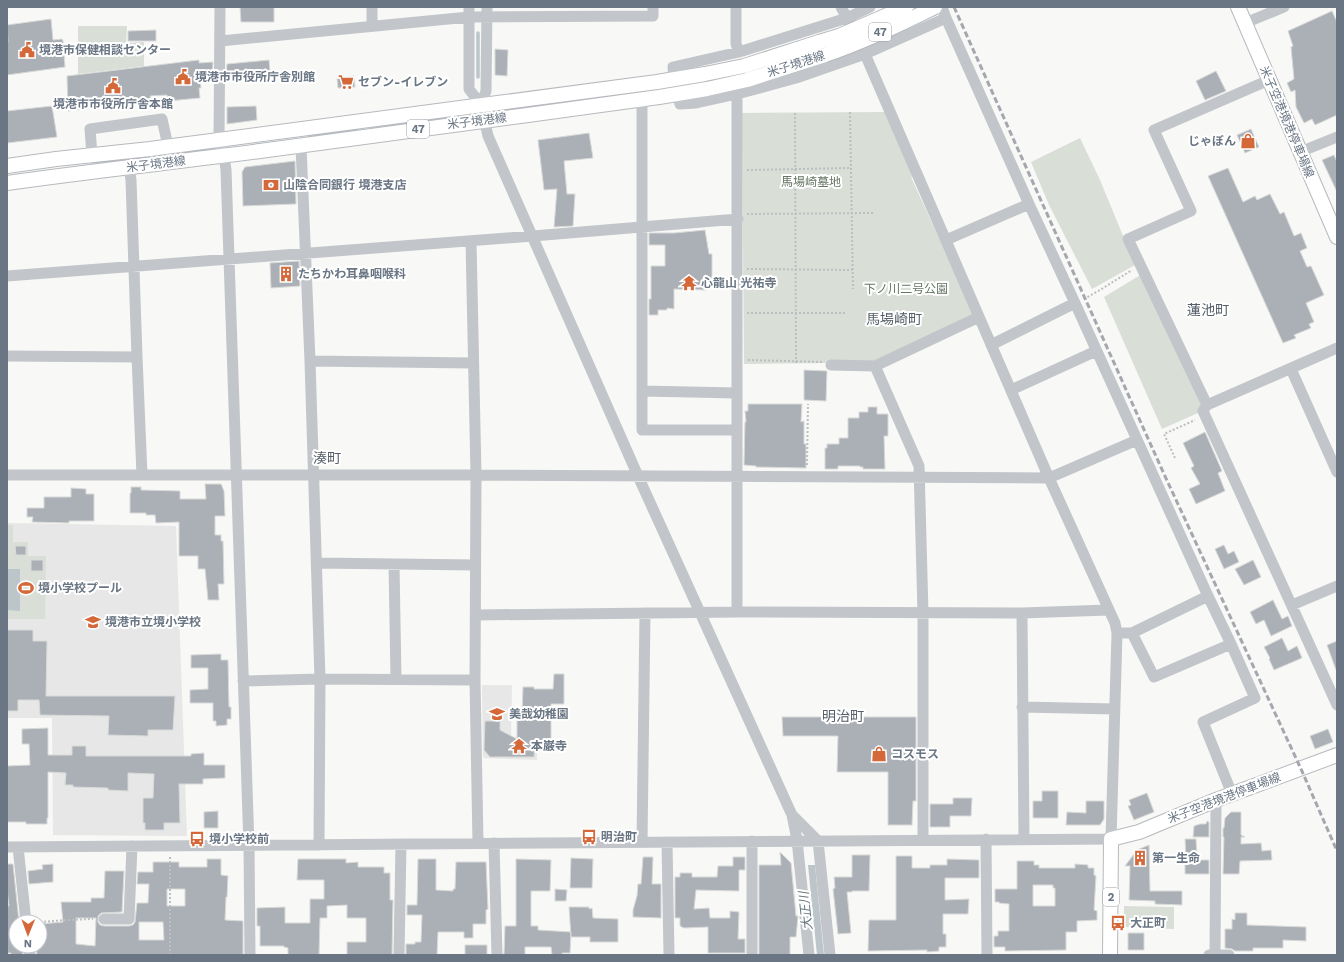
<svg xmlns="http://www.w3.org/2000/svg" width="1344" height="962" font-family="'Work Sans','Noto Sans JP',sans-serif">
<rect width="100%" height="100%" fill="#f8f8f6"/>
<path fill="#e6e7e6" d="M7,523L176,526L187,836L53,835L52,718H7Z
M482,685H512L511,742H537V760L483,758Z"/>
<path fill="#d9ded7" d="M78,26H127L126,43L144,42V66L78,74Z
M887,112L914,176L911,177L974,315L873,361L828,363L744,364L742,113Z
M1080,138L1100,180L1135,265L1092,289L1049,205L1031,162Z
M1142,274L1202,404L1200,412L1162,429L1104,297Z
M7,525H13V542H28V556H46L45,619H7Z
M1124,906L1174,907V929L1124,927Z"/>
<path fill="#bcc5ca" d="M7,569H20V611L7,610Z
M808,865H815L824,955H817Z"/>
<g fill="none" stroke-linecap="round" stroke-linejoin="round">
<path stroke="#bcc5ca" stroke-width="3.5" d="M478,33V77
M309,136L357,130
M93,162L125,159"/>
</g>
<path fill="#aab0b6" stroke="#d9dad8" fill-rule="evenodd" d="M240,7H274V22H241Z
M1332,11L1337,22V115L1315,125L1312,119L1304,123L1296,107L1295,90L1291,92L1287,83L1294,79L1291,47L1293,46L1288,31Z
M51,19L53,40L62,39L63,41L65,67L7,75V42H8L7,25Z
M156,30V41H128V31Z
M495,49L508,50L507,76L495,75Z
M199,60V63L213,62L212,78L200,79L201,88H199L200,98L168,101L167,95L150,96L151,101L68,111L67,76Z
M269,60L270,72L226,76L227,64Z
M1216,71L1226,91L1205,100L1196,81Z
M354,76L355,87L338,88L337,78Z
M52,106L57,137L7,143V111Z
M256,106L257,120L227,124V107Z
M1251,129L1259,147L1245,153L1237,135Z
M589,133L593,158L564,161L567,194H575L573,226L554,227L557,189L544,190L538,140Z
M1334,155L1337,162V192L1322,160Z
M295,161L296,204L243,206L242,172L245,167Z
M1228,168L1243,202L1255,196L1257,200L1270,194L1280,214L1284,212L1294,236L1301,233L1307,248L1300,251L1307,267L1311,266L1324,295L1306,303L1314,322L1309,324L1311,328L1294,335L1296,338L1283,343L1208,176Z
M705,230L709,254H712V285L707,284V290L674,289V309L667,308V310H658V315H649V299H651V266H665V245H649V233H674Z
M299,261L300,286L271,288L270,263Z
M804,370L827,371L826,401L804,400Z
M748,404H802L801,422L804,421V444H806V468L756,467V466L744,465L745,422H746L745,411H748Z
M868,407H877V414H888V436H884L885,469H863V467H860V466H838V469H825V448H827V444H839V438H848V418H859V412H868Z
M1205,432L1222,471L1218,473L1225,491L1196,504L1189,489L1200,484L1191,468L1194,466L1183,443Z
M205,484H221L224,491L225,516H215V535H221V541H223L224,584H218L219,600H208L205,569H198V556H179V522L156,523L155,515H146V513H130V493H131V487H141V490L180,491V499H206Z
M71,488L86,489V494H94V521H69V523L32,522L33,517H27V508H44V497H71Z
M1224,545L1228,554L1234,551L1239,562L1224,569L1215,549Z
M15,546H26V555H16Z
M31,560H43V571H31Z
M1253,560L1261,577L1244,585L1235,569Z
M1273,600L1282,619L1288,616L1292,626L1271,636L1264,620L1256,624L1250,612Z
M7,630H33V641H47L46,696H175L173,730H148V736L108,735L109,716L40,715L39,700H18V711H7Z
M1282,638L1288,651L1297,646L1302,658L1274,670L1269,659L1270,658L1264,647Z
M1337,641V670H1336L1327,645Z
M221,654V660H228L229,707H231V719H227V725L216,726V721H213V703H190V690L208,689V668H191V655Z
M554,674H564V704H551V743H535L534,757H490L484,750L485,721H500V730L517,739V719H521L522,715L523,687H534V689H553Z
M782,717H916V801H913L912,825H888V772H837L838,736H783Z
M48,728V755H72V746H86V756H191V754L204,753V765H225V778L203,779V784H179L180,823H164V830H145V823H143V798H153L154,774L128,773V791L108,790V788L73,787V785H65L66,773L48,772V818H47V824H26V822H7V766L30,765L29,744H22V729Z
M1328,729L1333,742L1315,749L1310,736Z
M1042,791H1058V818H1033V801H1042Z
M1147,793L1154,812L1134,820L1128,806L1131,805L1129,800Z
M953,798H972L971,816H950V827H930V804H953Z
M1086,801H1104V819L1100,825H1066L1067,812L1086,813Z
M218,811V828H204V812Z
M1231,812H1241V835L1245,837H1241V844L1261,843L1262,851L1271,850L1272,860L1240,861L1239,874H1223L1224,837H1223V828H1224L1225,818Z
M1207,821L1209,822V837H1193L1194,826L1200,824H1206Z
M1185,839H1196L1197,860H1209V874H1185V860H1186Z
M1149,845L1150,891H1182V905L1155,904V901L1129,900L1130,866H1125L1137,850Z
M780,852L791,863L796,916H798L796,937H790V955H759V865H781Z
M852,855H870L869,891H852V892H847L851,933L838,934L833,889L835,888L834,877H852Z
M896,856H912V868H930V865H947V859L979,860V878H945V900L969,899L968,914H943V934H946V947H939V951L927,952V950L868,951L869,920H896Z
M643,857H653L652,884H661V918L633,917V910L637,896L638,884H641Z
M733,857H745V870H739V891L696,890L694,909L709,908L710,918H730V911L739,912L738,939H745V953H708V927L684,928L680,926V918H675V877H680V873H692V877H717L718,866H733Z
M571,858L593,859L592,888H570Z
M207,859H221V875L228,876L227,897H226L225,920L243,921V955H37L36,946H40V924L63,922L61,902H91V898H104L105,871H124L122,912L101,913L98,916V922L100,925L104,926H129L133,925L135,922L137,903H148L149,884H137L138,872H153V862H179V867H207ZM167,889H185V906H167ZM76,918H96L95,946L76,944ZM139,922H163L164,940H139Z
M298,859H346V863L358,862V867H384V873H390V900H393L392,955H347V942H366V918H347V905L327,906V918H320L319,955H288V948L284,947V946H260V926H257V908L285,907V923H310V899H324V880H297Z
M418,859H436V890L453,891V889H455L456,862H486L488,909L486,910V924H473V938H464V932H438L437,955H406V944H415V942H421L422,915H407V905H417Z
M516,859L551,860L550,891H531V926H538V930L571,932L570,953H562V955H552L551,947H525V955H504L505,926H516Z
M1017,861H1034V865H1039V868H1075V864L1088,865V868H1094V875L1096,876L1094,910L1097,911V920L1077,921V932H1066V950L1005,951V947H994V936H998V931H1009V904L999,903V902H995V889H1017ZM1033,885H1053V888H1055V906H1033Z
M7,864H13L19,922H16V946H22L23,955H11V953H7V906H9L7,890Z
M53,864V882L29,884L28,871L43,869L42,865Z
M555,889L567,890L566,901H555Z
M569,907H589V909L592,908L593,918L618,919V942H590V937H571Z
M1235,913H1247V925L1306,927V941L1283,940V948H1253V951H1235L1232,949L1225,948V929H1232V919L1235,920Z
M1128,933H1144V950H1128Z
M465,945H487V955H465Z"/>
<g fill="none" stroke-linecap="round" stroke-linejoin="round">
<defs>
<path id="major" d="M1238,7L1337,237
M7,166L56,159L150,149L657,82L705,74L744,66L819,42
M7,183C91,171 176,162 260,151C393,134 526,115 659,97L707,89L747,80L825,55
M1110,955L1111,839L1139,832L1216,800L1337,755"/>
</defs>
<use href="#major" stroke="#b6b9bd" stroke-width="16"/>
<path stroke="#bcbec1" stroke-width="2" stroke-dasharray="2 2" stroke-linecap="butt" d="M850,112L853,289
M795,113L796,363
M747,170L851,168
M747,214L874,213
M747,269L852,270
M1084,299L1100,290L1132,270
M747,313H845
M748,360L822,362
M1175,458L1164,434L1195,420
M807,465L808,404
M170,857V955
M40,922L67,920L93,919"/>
<path stroke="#c2c5c9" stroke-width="11" d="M220,7L219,139L224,156L226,170L249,846L250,955
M372,7V25
M469,7V89L481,105L488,136L638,476L792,815L797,840L809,955
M736,7V44L739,52
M850,23L847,18L870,7
M1245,23L1284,7
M220,41L469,17L653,16V7
M862,47L865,54L946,18L942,7
M674,79L673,67L739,52L847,18L841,7
M677,93L680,104L696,103L737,94V612
M481,105L486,91L487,7
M301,146L310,361L320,679L319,845
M1300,152L1337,137
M92,155L90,129L162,119L168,146
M129,168L131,180L137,357L142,475
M946,240L1029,204L946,18
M471,241L476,475L475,680L478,843
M7,276L533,236L738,219
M1075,303L1208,596L1132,633H1117
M991,345L1075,303L1029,204
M1337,348L1207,405L1203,411L1337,705
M7,356L137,357
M310,361L473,363
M831,365L875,366
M1291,369L1337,472
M1011,390L1096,351
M642,391V99
M1207,405L1128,239L1191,211L1154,130L1269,80
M737,430H642V391L737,393
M7,475H476L1049,478L1137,440
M317,563L475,565
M394,564L396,679
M1292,605L1337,586
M1022,613L1024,838
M476,615L737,612L1022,613L1108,610
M1132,633L1154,677L1231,644L1208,596
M1231,644L1255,698L1203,722L1232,794
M243,681L320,679L475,680
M1022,707L1115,709
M792,815L818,841L830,955
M986,839L987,955
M923,840V613L919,466L875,366L979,317
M642,842L645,613
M667,842L669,955
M494,843L497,955
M7,847L1111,839L1117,633L1115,623L1049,478L865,54L796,78L737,94
M18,847L26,922
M104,919H129L132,846
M29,946L30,955
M399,955L401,844
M752,955V841
M1209,955H1229
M1215,955L1216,800"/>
<use href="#major" stroke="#fff" stroke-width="14"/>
<path stroke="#a4a8ae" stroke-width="3" stroke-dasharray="6 3" stroke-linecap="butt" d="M954,7L1164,474L1301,769L1337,851"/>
<defs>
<path id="major-bridge" d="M819,42L839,36L906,7
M825,55C863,42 899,25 935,7"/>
</defs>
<use href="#major-bridge" stroke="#b6b9bd" stroke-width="16" stroke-linecap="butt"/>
<use href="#major-bridge" stroke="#fff" stroke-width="14"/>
</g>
<defs>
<symbol id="civic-bare" viewBox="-9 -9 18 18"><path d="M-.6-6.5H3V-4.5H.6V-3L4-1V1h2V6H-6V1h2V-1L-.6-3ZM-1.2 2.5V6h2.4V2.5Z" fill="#d56839" stroke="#fff" stroke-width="2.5" paint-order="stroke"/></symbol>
<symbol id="supermarket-bare" viewBox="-9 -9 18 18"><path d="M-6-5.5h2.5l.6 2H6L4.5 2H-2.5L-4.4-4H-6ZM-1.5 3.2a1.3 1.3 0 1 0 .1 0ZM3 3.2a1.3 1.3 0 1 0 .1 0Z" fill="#d56839" stroke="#fff" stroke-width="2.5" paint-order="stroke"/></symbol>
<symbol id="shop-bare" viewBox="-9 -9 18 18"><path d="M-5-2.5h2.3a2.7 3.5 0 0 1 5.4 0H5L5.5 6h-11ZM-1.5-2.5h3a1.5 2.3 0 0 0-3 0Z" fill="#d56839" stroke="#fff" stroke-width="2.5" paint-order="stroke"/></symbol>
<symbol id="bank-bare" viewBox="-9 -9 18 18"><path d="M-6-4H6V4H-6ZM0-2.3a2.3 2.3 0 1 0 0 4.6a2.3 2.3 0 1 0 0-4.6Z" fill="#d56839" stroke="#fff" stroke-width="2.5" paint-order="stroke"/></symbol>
<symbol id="building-bare" viewBox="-9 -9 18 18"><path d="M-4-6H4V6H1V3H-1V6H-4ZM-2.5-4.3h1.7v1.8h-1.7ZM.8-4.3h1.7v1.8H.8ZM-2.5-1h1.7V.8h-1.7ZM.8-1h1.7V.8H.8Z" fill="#d56839" stroke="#fff" stroke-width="2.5" paint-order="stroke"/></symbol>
<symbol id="temple-bare" viewBox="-9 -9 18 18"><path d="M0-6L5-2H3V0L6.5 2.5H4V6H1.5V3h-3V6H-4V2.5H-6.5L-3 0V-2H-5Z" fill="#d56839" stroke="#fff" stroke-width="2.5" paint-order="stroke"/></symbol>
<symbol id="stadium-bare" viewBox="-9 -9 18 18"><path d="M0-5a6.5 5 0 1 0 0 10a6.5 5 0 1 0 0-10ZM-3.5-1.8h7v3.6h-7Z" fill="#d56839" stroke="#fff" stroke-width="2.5" paint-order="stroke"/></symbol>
<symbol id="school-bare" viewBox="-9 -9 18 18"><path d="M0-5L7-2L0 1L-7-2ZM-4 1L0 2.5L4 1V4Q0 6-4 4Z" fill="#d56839" stroke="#fff" stroke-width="2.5" paint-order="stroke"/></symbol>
<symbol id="bus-bare" viewBox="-9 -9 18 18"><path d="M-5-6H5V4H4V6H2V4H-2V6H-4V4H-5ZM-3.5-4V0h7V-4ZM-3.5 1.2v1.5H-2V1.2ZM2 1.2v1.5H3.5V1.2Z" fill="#d56839" stroke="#fff" stroke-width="2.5" paint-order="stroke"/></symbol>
</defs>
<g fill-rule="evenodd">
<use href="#civic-bare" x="16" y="39" width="22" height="22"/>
<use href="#civic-bare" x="172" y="66" width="22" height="22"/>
<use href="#supermarket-bare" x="335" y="71" width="22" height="22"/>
<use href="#civic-bare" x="102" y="75" width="22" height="22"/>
<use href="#shop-bare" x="1237" y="130" width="22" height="22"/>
<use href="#bank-bare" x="260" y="174" width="22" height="22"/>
<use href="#building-bare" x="275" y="263" width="22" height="22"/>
<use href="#temple-bare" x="678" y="272" width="22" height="22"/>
<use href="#stadium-bare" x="15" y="577" width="22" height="22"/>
<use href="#school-bare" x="82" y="611" width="22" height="22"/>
<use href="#school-bare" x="486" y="703" width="22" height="22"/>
<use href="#temple-bare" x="508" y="735" width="22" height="22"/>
<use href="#shop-bare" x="868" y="743" width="22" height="22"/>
<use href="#bus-bare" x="578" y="826" width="22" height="22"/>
<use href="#bus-bare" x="186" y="828" width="22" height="22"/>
<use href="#building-bare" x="1129" y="847" width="22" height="22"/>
<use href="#bus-bare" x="1107" y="912" width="22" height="22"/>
</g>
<g text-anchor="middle" stroke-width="4" stroke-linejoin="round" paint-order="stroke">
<g fill="#fff" stroke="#979fa9" stroke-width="1">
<rect x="869" y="23" width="22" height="18" rx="3"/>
<rect x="407" y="120" width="22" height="18" rx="3"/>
<rect x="1103" y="888" width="16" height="18" rx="3"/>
</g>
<g font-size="11" font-weight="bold" fill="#6a7684">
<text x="880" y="36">47</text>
<text x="418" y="133">47</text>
<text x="1111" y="901">2</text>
</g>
<g font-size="12" font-weight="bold" fill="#6a7684" stroke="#fff" text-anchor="start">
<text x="39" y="54">境港市保健相談センター</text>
<text x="195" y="81">境港市市役所庁舎別館</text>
<text x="358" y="86">セブン-イレブン</text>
<text x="113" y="108" text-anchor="middle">境港市市役所庁舎本館</text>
<text x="1236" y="145" text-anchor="end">じゃぼん</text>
<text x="283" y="189">山陰合同銀行 境港支店</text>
<text x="298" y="278">たちかわ耳鼻咽喉科</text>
<text x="701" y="287">心龍山 光祐寺</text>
<text x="38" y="592">境小学校プール</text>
<text x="105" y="626">境港市立境小学校</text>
<text x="509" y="718">美哉幼稚園</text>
<text x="531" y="750">本巌寺</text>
<text x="891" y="758">コスモス</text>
<text x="601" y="841">明治町</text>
<text x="209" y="843">境小学校前</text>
<text x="1152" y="862">第一生命</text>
<text x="1130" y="927">大正町</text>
</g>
<g font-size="12" fill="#6a7684" stroke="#fff">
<text transform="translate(796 64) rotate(-18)" y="4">米子境港線</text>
<text transform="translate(477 121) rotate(-7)" y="4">米子境港線</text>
<text transform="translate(1287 122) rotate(67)" y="4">米子空港境港停車場線</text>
<text transform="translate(156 164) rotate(-7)" y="4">米子境港線</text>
<text transform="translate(1224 798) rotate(-21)" y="4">米子空港境港停車場線</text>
</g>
<g font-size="12" fill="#667764" stroke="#fff">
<text x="811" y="186">馬場崎墓地</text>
<text x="906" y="293">下ノ川二号公園</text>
</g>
<g font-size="13" font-style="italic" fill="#65777f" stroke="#fff">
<text transform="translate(805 911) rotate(-96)" y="5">大正川</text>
</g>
<g font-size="14" fill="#57606a" stroke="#fff">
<text x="1208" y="315">蓮池町</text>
<text x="894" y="324">馬場崎町</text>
<text x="327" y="463">湊町</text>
<text x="843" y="721">明治町</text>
</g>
</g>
<rect width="1344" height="962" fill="none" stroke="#6a7684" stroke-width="16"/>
<g transform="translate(28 934) rotate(181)"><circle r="19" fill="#ffffff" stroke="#c3c8ce"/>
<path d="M0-3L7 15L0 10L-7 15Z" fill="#d56839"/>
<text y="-6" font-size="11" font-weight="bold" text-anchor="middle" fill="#6a7684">N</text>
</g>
</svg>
